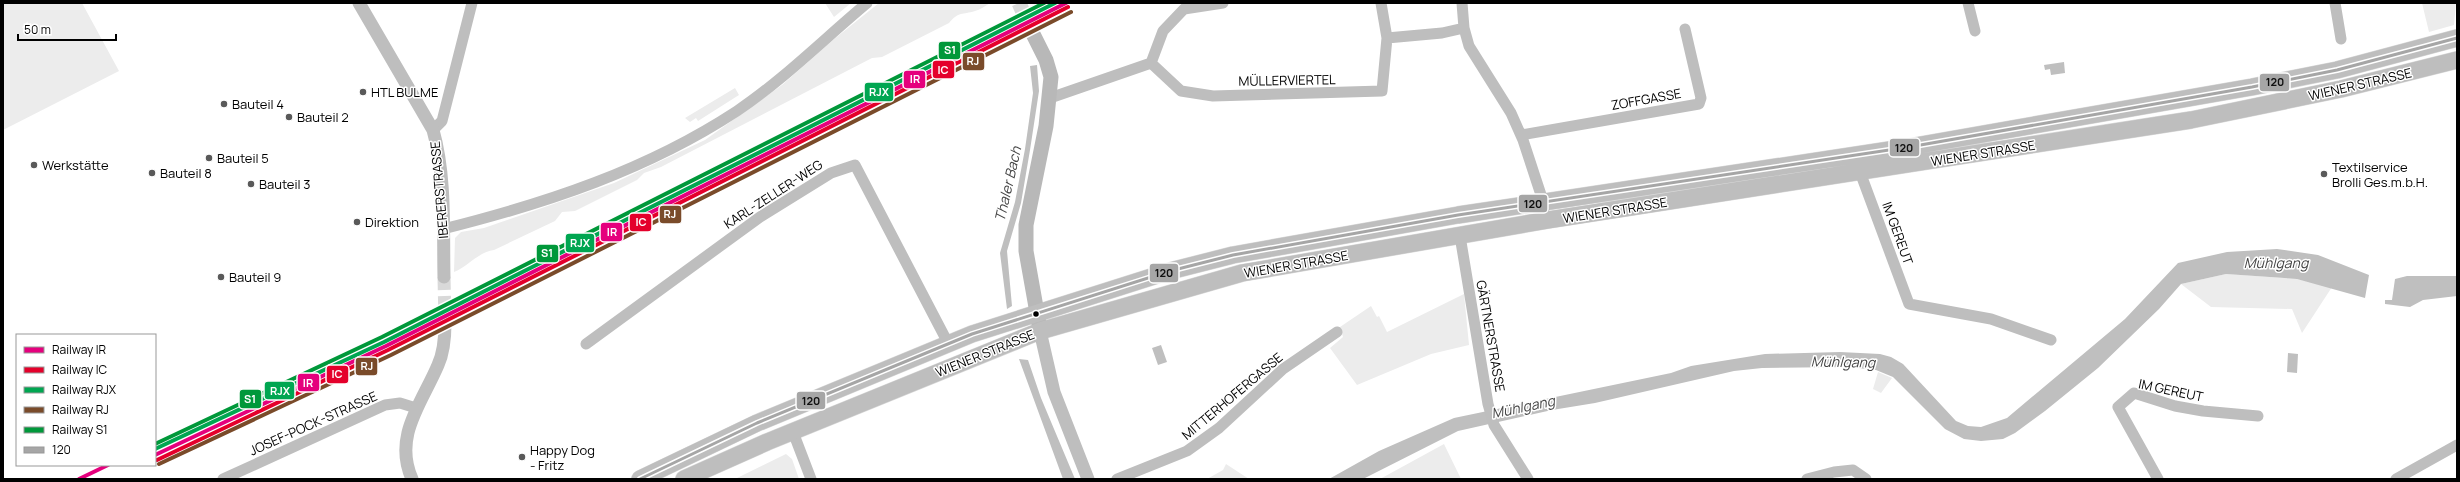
<svg xmlns="http://www.w3.org/2000/svg" width="2460" height="482" font-family="Manrope,sans-serif">
<rect width="100%" height="100%" fill="#fff"/>
<path fill="#ececec" d="M3,3H82L119,71L3,130Z
M825,3H851L834,17Z
M879,3H990C985,6 980,10 975,11C962,15 959,11 949,23L882,57L872,58L661,167L644,173L637,180L575,211L562,212L555,221L494,250C480,251 467,267 454,272L455,238L461,232L484,228L614,183L705,140L782,85L833,40Z
M2422,3H2456L2454,25L2429,32Z
M735,88L739,95L698,121L696,118L690,122L685,118Z
M2226,274L2297,279L2332,287L2302,333L2292,309L2211,307L2181,284Z
M1464,294L1469,345L1431,354L1357,385L1330,348L1343,337L1340,327L1371,306L1377,317L1379,316L1387,332Z
M1878,372L1892,378L1881,393L1873,389Z
M1444,444L1461,479H1380Z
M786,454L792,459L799,479H735Z
M1226,464L1249,479H1207L1223,470Z"/>
<path fill="#bfbfbf" d="M2064,62L2065,73L2051,75L2050,69L2045,70L2044,65Z
M1037,65L1039,91L1030,150L1021,203L1007,251L1012,306L1007,309L1000,253L1015,202L1025,149L1033,93L1030,66Z
M2277,249L2318,255L2369,275L2365,298L2297,279L2226,274L2181,284L2159,309L2098,368L2045,411L2015,433L2003,439L1981,441L1964,439L1945,429L1893,377L1876,370L1848,367L1762,368L1734,371L1595,403L1552,410L1458,431L1363,479H1329L1379,451L1454,418L1671,373L1691,366L1765,354L1840,352L1880,354L1891,357L1903,364L1956,421L1968,426L1981,427L2007,418L2038,392L2125,319L2178,263L2227,252Z
M2407,276H2457V296L2423,300L2410,307L2385,304V300H2392L2395,279Z
M1161,345L1167,362L1158,365L1152,348Z
M2288,353L2298,354L2297,373L2287,372Z
M1019,359L1028,360L1041,398L1075,479H1063Z"/>
<g fill="none" stroke-linecap="round" stroke-linejoin="round">
<path stroke="#d9d9d9" stroke-width="13" stroke-dasharray="13 6" stroke-linecap="butt" d="M444,277L445,323"/>
<path stroke="#d9d9d9" stroke-width="15" stroke-dasharray="15 8" stroke-linecap="butt" d="M1019,3L1031,30"/>
<defs>
<path id="primary" d="M640,479L757,423L972,334L1170,271L1233,255L1458,215L1909,147L2252,87L2337,70L2457,38
M684,479L767,442L1040,331L1242,273L1548,220L2191,120L2341,89L2457,60"/>
</defs>
<use href="#primary" stroke="#dbdbdb" stroke-width="18"/>
<path stroke="#bebebe" stroke-width="11" d="M1462,3L1464,28L1469,46L1511,113L1523,140L1545,207
M1968,3L1975,31
M2335,3L2341,39
M1387,38L1442,33L1464,28
M1151,63L1181,91L1213,96L1382,91L1387,38L1381,3
M1050,98L1151,63L1163,31L1184,9L1223,3
M433,130L442,121L472,3
M1521,135L1699,104L1701,98L1685,29
M1860,172L1909,304L1991,319L2051,340
M443,229C547,203 647,170 737,111C783,80 824,39 867,3
M1460,236L1488,404L1494,425L1528,479
M586,344L760,217L831,173L855,165L948,343
M793,432L811,479
M223,479L385,405L400,403L416,408
M1117,479L1187,451L1219,428L1283,369L1337,332
M1807,479L1834,472L1853,470L1866,479
M2158,479L2118,407L2134,393L2175,406L2203,411L2258,416
M2396,479L2457,445"/>
<path stroke="#bebebe" stroke-width="13" d="M359,3L433,130C446,176 443,229 444,277
M1040,331L1054,392L1088,479
M412,479C393,436 422,403 438,365C444,352 445,337 445,323"/>
<path stroke="#b8b8b8" stroke-width="15" d="M1031,30L1046,60L1051,77L1046,126L1026,225V251L1039,324"/>
<use href="#primary" stroke="#bebebe" stroke-width="17"/>
<defs>
<path id="bus-1" d="M640,479L757,423L972,334L1170,271L1233,255L1458,215L1909,147L2252,87L2337,70L2457,38"/>
</defs>
<use href="#bus-1" stroke="#fff" stroke-width="6"/>
<use href="#bus-1" stroke="#a6a6a6" stroke-width="3"/>
<defs>
<path id="rail-1" d="M155,455L386,346L1066,3
M79,479L108,465"/>
<path id="rail-2" d="M157,460L388,350L1068,7"/>
<path id="rail-3" d="M155,449L384,342L1055,3"/>
<path id="rail-4" d="M159,464L391,355L1071,12"/>
<path id="rail-5" d="M155,444L382,337L1044,3"/>
</defs>
<use href="#rail-1" stroke="#fff" stroke-width="7"/>
<use href="#rail-2" stroke="#fff" stroke-width="7"/>
<use href="#rail-3" stroke="#fff" stroke-width="7"/>
<use href="#rail-4" stroke="#fff" stroke-width="7"/>
<use href="#rail-5" stroke="#fff" stroke-width="7"/>
<use href="#rail-1" stroke="#e5007d" stroke-width="4"/>
<use href="#rail-2" stroke="#e4002b" stroke-width="4"/>
<use href="#rail-3" stroke="#00a651" stroke-width="4"/>
<use href="#rail-4" stroke="#7a4b2a" stroke-width="4"/>
<use href="#rail-5" stroke="#00983a" stroke-width="4"/>
</g>
<g fill="#595959" stroke="#fff" stroke-width="1.5">
<circle cx="363" cy="92" r="4"/>
<circle cx="224" cy="104" r="4"/>
<circle cx="289" cy="117" r="4"/>
<circle cx="209" cy="158" r="4"/>
<circle cx="34" cy="165" r="4"/>
<circle cx="152" cy="173" r="4"/>
<circle cx="2324" cy="174" r="4"/>
<circle cx="251" cy="184" r="4"/>
<circle cx="357" cy="222" r="4"/>
<circle cx="221" cy="277" r="4"/>
<circle cx="522" cy="457" r="4"/>
</g>
<circle fill="#000" stroke="#fff" stroke-width="1.5" cx="1036" cy="314" r="3.5"/>
<g text-anchor="middle" stroke-width="3" stroke-linejoin="round" paint-order="stroke">
<g font-size="13" fill="#000" stroke="#fff">
<text transform="translate(1287 80) rotate(-1)" y="5">MÜLLERVIERTEL</text>
<text transform="translate(2360 84) rotate(-13)" y="5">WIENER STRASSE</text>
<text transform="translate(1646 99) rotate(-10)" y="5">ZOFFGASSE</text>
<text transform="translate(1983 153) rotate(-9)" y="5">WIENER STRASSE</text>
<text transform="translate(439 190) rotate(-95)" y="5">IBERERSTRASSE</text>
<text transform="translate(773 194) rotate(-33)" y="5">KARL-ZELLER-WEG</text>
<text transform="translate(1615 210) rotate(-9)" y="5">WIENER STRASSE</text>
<text transform="translate(1898 233) rotate(70)" y="5">IM GEREUT</text>
<text transform="translate(1296 264) rotate(-10)" y="5">WIENER STRASSE</text>
<text transform="translate(1491 336) rotate(80)" y="5">GÄRTNERSTRASSE</text>
<text transform="translate(985 353) rotate(-22)" y="5">WIENER STRASSE</text>
<text transform="translate(2171 390) rotate(12)" y="5">IM GEREUT</text>
<text transform="translate(1232 396) rotate(-40)" y="5">MITTERHOFERGASSE</text>
<text transform="translate(313 423) rotate(-24)" y="5">JOSEF-POCK-STRASSE</text>
</g>
<g font-size="13" fill="#000" stroke="#fff" text-anchor="start">
<text x="371" y="97">HTL BULME</text>
<text x="232" y="109">Bauteil 4</text>
<text x="297" y="122">Bauteil 2</text>
<text x="217" y="163">Bauteil 5</text>
<text x="42" y="170">Werkstätte</text>
<text x="2332" y="172">Textilservice<tspan x="2332" dy="15">Brolli Ges.m.b.H.</tspan></text>
<text x="160" y="178">Bauteil 8</text>
<text x="259" y="189">Bauteil 3</text>
<text x="365" y="227">Direktion</text>
<text x="229" y="282">Bauteil 9</text>
<text x="530" y="455">Happy Dog<tspan x="530" dy="15">- Fritz</tspan></text>
</g>
<g font-size="14" font-style="italic" fill="#444" stroke="#fff">
<text transform="translate(1008 184) rotate(-77)" y="5">Thaler Bach</text>
<text x="2276" y="268">Mühlgang</text>
<text transform="translate(1843 362) rotate(1)" y="5">Mühlgang</text>
<text transform="translate(1523 407) rotate(-12)" y="5">Mühlgang</text>
</g>
</g>
<g stroke="#fff" stroke-width="1.5">
<rect x="938" y="41" width="23" height="19" rx="4" fill="#00983a"/>
<rect x="962" y="52" width="23" height="19" rx="4" fill="#7a4b2a"/>
<rect x="932" y="60" width="23" height="19" rx="4" fill="#e4002b"/>
<rect x="903" y="70" width="23" height="19" rx="4" fill="#e5007d"/>
<rect x="2259" y="73" width="31" height="19" rx="4" fill="#a6a6a6"/>
<rect x="864" y="82" width="30" height="20" rx="4" fill="#00a651"/>
<rect x="1889" y="138" width="31" height="19" rx="4" fill="#a6a6a6"/>
<rect x="1518" y="194" width="30" height="19" rx="4" fill="#a6a6a6"/>
<rect x="659" y="205" width="23" height="19" rx="4" fill="#7a4b2a"/>
<rect x="629" y="213" width="23" height="19" rx="4" fill="#e4002b"/>
<rect x="600" y="222" width="23" height="20" rx="4" fill="#e5007d"/>
<rect x="565" y="233" width="30" height="20" rx="4" fill="#00a651"/>
<rect x="536" y="244" width="23" height="19" rx="4" fill="#00983a"/>
<rect x="1149" y="263" width="30" height="20" rx="4" fill="#a6a6a6"/>
<rect x="355" y="357" width="23" height="19" rx="4" fill="#7a4b2a"/>
<rect x="326" y="365" width="23" height="19" rx="4" fill="#e4002b"/>
<rect x="297" y="373" width="23" height="19" rx="4" fill="#e5007d"/>
<rect x="264" y="381" width="31" height="19" rx="4" fill="#00a651"/>
<rect x="239" y="389" width="23" height="20" rx="4" fill="#00983a"/>
<rect x="796" y="391" width="30" height="19" rx="4" fill="#a6a6a6"/>
</g>
<g font-size="11" text-anchor="middle" font-weight="bold" fill="#fff">
<text x="950" y="54">S1</text>
<text x="973" y="65">RJ</text>
<text x="943" y="74">IC</text>
<text x="915" y="83">IR</text>
<text x="879" y="96">RJX</text>
<text x="670" y="218">RJ</text>
<text x="641" y="226">IC</text>
<text x="612" y="236">IR</text>
<text x="580" y="247">RJX</text>
<text x="547" y="257">S1</text>
<text x="367" y="370">RJ</text>
<text x="337" y="378">IC</text>
<text x="308" y="387">IR</text>
<text x="280" y="395">RJX</text>
<text x="250" y="403">S1</text>
</g>
<g font-size="11" text-anchor="middle" font-weight="bold" fill="#111">
<text x="2275" y="86">120</text>
<text x="1904" y="152">120</text>
<text x="1533" y="208">120</text>
<text x="1164" y="277">120</text>
<text x="811" y="405">120</text>
</g>
<rect width="2460" height="482" fill="none" stroke="#000000" stroke-width="8"/>
<rect x="16" y="334" width="140" height="132" fill="#ffffff" stroke="#999999"/>
<rect x="24" y="347" width="20" height="6" fill="#e5007d" stroke="#999999"/>
<text x="52" y="354" font-size="12" fill="#000000">Railway IR</text>
<rect x="24" y="367" width="20" height="6" fill="#e4002b" stroke="#999999"/>
<text x="52" y="374" font-size="12" fill="#000000">Railway IC</text>
<rect x="24" y="387" width="20" height="6" fill="#00a651" stroke="#999999"/>
<text x="52" y="394" font-size="12" fill="#000000">Railway RJX</text>
<rect x="24" y="407" width="20" height="6" fill="#7a4b2a" stroke="#999999"/>
<text x="52" y="414" font-size="12" fill="#000000">Railway RJ</text>
<rect x="24" y="427" width="20" height="6" fill="#00983a" stroke="#999999"/>
<text x="52" y="434" font-size="12" fill="#000000">Railway S1</text>
<rect x="24" y="447" width="20" height="6" fill="#a6a6a6" stroke="#999999"/>
<text x="52" y="454" font-size="12" fill="#000000">120</text>
<path d="M18 34v6h98v-6" fill="none" stroke="#000000" stroke-width="2"/>
<text x="24" y="34" font-size="12" fill="#000000" stroke="#ffffff" stroke-width="3" paint-order="stroke">50 m</text>
</svg>
